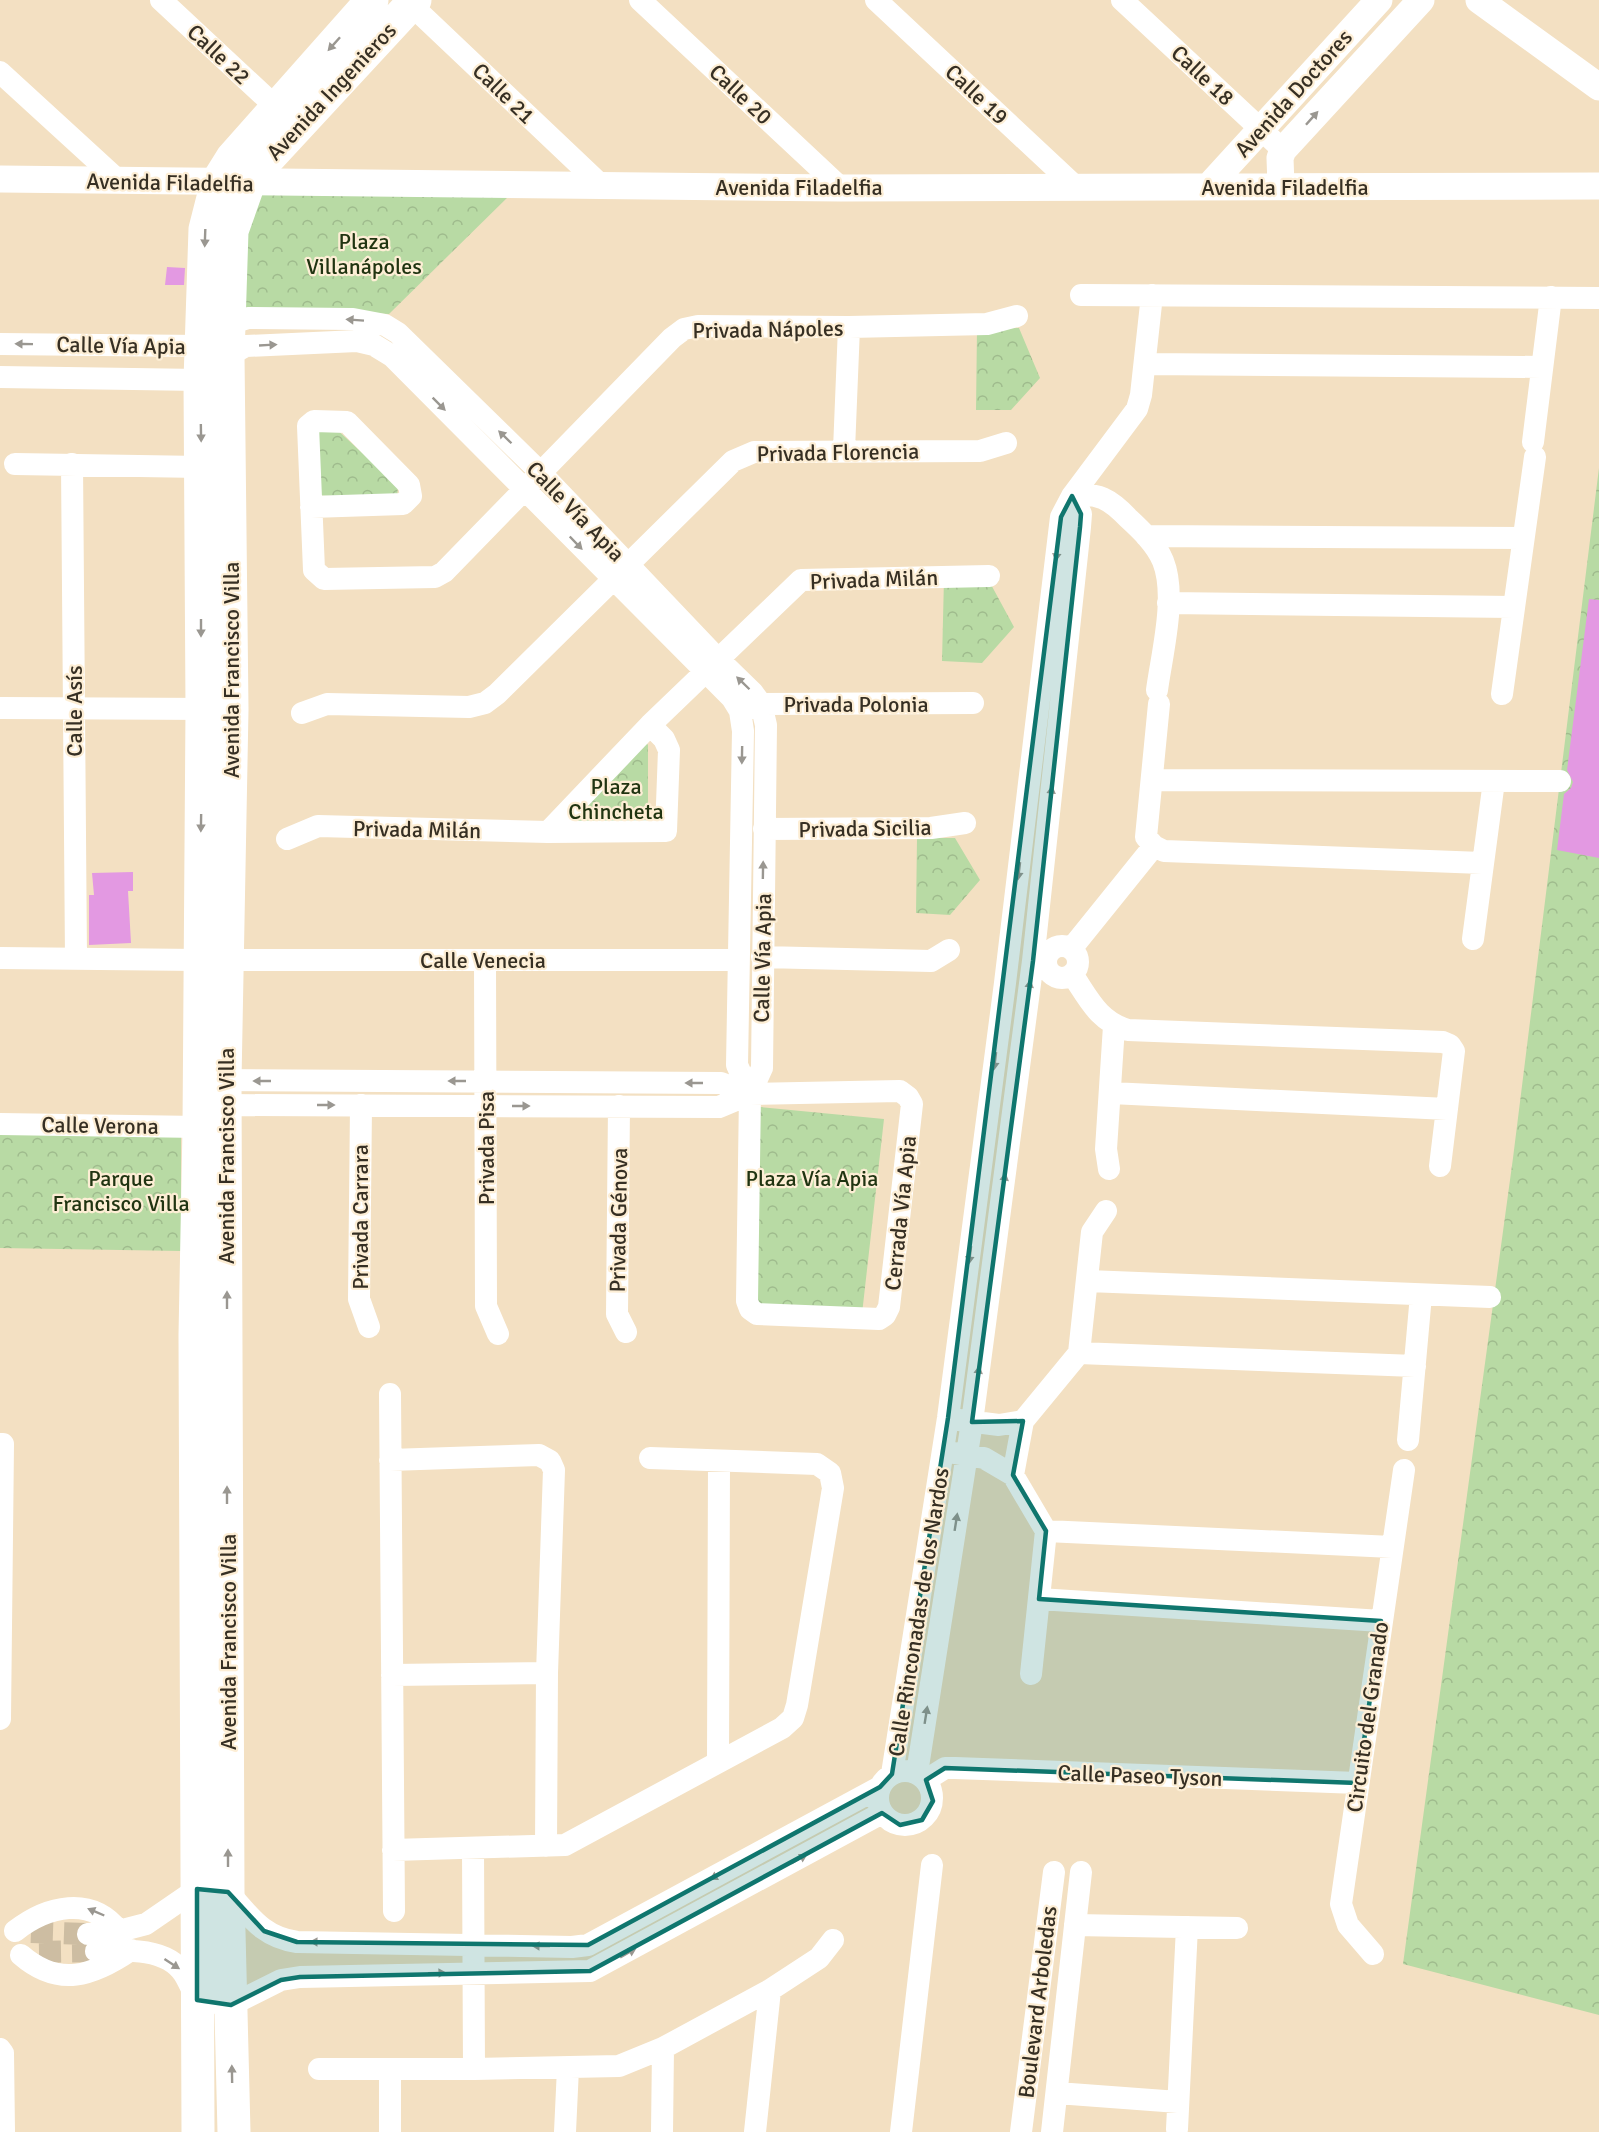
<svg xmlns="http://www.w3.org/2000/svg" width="1599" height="2132" font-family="Signika,sans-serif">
<defs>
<pattern id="park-crowns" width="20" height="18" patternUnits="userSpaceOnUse" patternTransform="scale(1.5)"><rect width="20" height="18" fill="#b8daa4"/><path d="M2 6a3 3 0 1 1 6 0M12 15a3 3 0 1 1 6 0" fill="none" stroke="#9fbb8d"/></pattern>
</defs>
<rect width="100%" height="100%" fill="#f3e0c2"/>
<path fill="url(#park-crowns)" d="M234,191L510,195L389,314L227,307Z
M1019,328L1040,378L1011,410H976L977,329Z
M300,424L332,425L398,486L397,498L302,495Z
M1599,468V2015L1403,1964L1513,1158Z
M944,578L988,579L1014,627L982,663L942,661Z
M638,731L648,745V832L542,830Z
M917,838H955L980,880L950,915L916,913Z
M750,1106L884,1119L862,1314L742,1309Z
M0,1131H181V1251L0,1248Z"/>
<path fill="#e399e2" d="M167,267L185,268L184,285H165Z
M1589,599L1599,600V858L1557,850L1564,794L1571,788L1573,782L1567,770Z
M133,872V891H128L131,943L89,945V895H94L92,873Z"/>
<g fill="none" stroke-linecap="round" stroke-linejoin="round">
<path stroke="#cdbda2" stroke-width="22" stroke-dasharray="22 11" stroke-linecap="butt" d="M31,1932L88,1934
M39,1952L96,1951"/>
<path stroke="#fff" stroke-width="22" d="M161,0L277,108
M406,0L602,186
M640,0L841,188
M876,0L1077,188
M1122,0L1283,150
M0,72L119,181
M1081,295L1599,298
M0,344L200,346L229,324L248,318L353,319L385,325L398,333L539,471L717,658L753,693L761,704L766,725L762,1068L750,1094L747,1301L750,1309L757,1314L879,1319L885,1315L889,1307L912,1104L908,1097L900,1091L750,1094L719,1107L225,1105L199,1127L0,1124
M1145,364L1542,367
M0,377L200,380L228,356L246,346L357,341L374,345L392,356L732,698L740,711L743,731L737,1065L750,1094
M1533,442L1551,297
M844,450L849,327
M15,464L201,467
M72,464L76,958
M1072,496C1097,491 1111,500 1128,518C1141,530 1156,544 1163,561C1177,596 1162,653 1157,690
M311,507L403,504L411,496L409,485L347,422L314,421L308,426L314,570L324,579L435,577L444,572L672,338L684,329L698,326L849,327L987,324L1017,316
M1146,536L1523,538
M1168,603L1514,607
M1502,694L1535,457
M1159,704L1146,837L1154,846L1164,851L1482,863
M0,708L214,709
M747,709L761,704L973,703
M302,713L327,704L469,707L485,703L497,694L733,461L754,452L980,451L1006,443
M1152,780L1560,781
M764,829L931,828L965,823
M548,832L650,725L801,580L989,576
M287,839L318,826L548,832L666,831L669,750L664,739L650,725
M1473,939L1494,781
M1046 962a16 16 0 1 1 32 0a16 16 0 1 1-32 0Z
M1071,949L1154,846
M762,957L931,961L949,950
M0,958L199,960
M227,960H738
M485,960L486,1306L498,1334
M1072,974C1089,999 1098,1021 1128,1030L1443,1042L1450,1045L1454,1051L1440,1166
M211,1080L721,1083L750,1094
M1111,1093L1447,1109
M361,1105L359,1299L369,1327
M619,1106L617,1314L626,1332
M1109,1169L1106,1149L1114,1026
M1088,1281L1490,1297
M1079,1353L1415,1366
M390,1394L394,1911
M959,1420L999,1425L1023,1421
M1408,1440L1421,1295
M0,1444H3L0,1719
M954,1453L984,1458L1013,1475L1046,1531L1031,1674
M390,1460L539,1455L550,1461L554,1470L547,1673L546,1846
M1013,1475L1023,1421L1079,1353L1092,1232L1106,1211
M1046,1531L1392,1547
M1039,1599L1381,1621
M392,1675L547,1673
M718,1761L719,1462
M878 1798a27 27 0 1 1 54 0a27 27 0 1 1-54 0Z
M917,1773L972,1422L1033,961L1080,527L1081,514L1072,496
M892,1774L948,1418L1005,983L1061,517L1072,496L1137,409L1141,395L1152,295
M926,1780L945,1768H955L1358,1783
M473,1849L474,2069
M393,1850L565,1845L782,1728L793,1718L797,1705L833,1488L830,1473L817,1464L650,1458
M1075,1925L1237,1928
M15,1931C47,1906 91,1895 119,1931
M88,1934L119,1931L146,1924L197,1889L228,1892C250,1916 262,1937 297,1942L572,1947L588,1945L880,1787
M96,1951C124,1950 167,1947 184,1974C189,1982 193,1992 197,2000L231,2005L281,1980L300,1977L590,1971L882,1813
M1373,1954L1348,1925L1341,1904L1404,1470
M21,1955C59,1988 93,1976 131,1950
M0,2049L3,2053L4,2132
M319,2069H474L619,2066L663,2048L770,1990L819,1958L833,1940
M1057,2093L1178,2102
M1177,2129L1187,1927
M390,2132V2069
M565,2132L568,2068
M662,2132L663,2048
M755,2132L770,1990
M901,2132L932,1865
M1021,2132L1054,1872
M1052,2132L1081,1872"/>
<path stroke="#fff" stroke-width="27" d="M1479,0L1599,87
M0,179L841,188L1599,186
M1281,186L1280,158L1283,150L1421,0
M1208,187L1379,0"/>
<path stroke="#fff" stroke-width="33" d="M198,2132L195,1335L199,1127L202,709L200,380L205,229L217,182L232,158L372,0
M234,2132L228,1892L225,1081L232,709L228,356L232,231L249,183L265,162L415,0"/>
</g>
<defs><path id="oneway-solid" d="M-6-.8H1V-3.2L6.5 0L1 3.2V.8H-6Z" transform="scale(1.5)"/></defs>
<g fill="#9a9791">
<use href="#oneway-solid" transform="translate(334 44) rotate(132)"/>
<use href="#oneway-solid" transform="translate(1312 118) rotate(-48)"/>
<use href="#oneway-solid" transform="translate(205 238) rotate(92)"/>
<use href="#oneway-solid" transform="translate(355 320) rotate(-176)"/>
<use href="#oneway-solid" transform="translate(24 344) rotate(-179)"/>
<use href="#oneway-solid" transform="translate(268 345) rotate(-3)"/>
<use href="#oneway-solid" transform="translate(439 404) rotate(45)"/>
<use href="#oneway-solid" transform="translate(201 433) rotate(89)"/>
<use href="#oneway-solid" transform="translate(505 437) rotate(-136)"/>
<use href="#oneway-solid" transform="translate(576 543) rotate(46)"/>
<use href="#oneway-solid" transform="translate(1057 552) rotate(97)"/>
<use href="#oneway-solid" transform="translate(201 628) rotate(90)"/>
<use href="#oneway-solid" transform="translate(743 683) rotate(-136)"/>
<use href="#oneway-solid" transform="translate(742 755) rotate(91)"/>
<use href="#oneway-solid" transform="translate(1051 795) rotate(-84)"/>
<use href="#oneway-solid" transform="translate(201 823) rotate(91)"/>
<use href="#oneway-solid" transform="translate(763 870) rotate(-89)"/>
<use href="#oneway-solid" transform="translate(1019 871) rotate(97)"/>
<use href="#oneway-solid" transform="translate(1029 989) rotate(-82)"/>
<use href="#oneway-solid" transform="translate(995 1061) rotate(97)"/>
<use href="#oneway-solid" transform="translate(262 1081) rotate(-180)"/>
<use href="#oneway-solid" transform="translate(457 1081) rotate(-180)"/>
<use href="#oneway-solid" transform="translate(694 1083) rotate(-180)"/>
<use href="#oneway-solid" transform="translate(326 1105)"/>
<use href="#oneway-solid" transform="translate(521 1106)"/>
<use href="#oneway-solid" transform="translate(1004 1182) rotate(-82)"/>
<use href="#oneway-solid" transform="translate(970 1255) rotate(97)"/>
<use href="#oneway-solid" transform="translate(227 1300) rotate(-90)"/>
<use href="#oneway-solid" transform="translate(978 1375) rotate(-82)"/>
<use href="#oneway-solid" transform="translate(227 1495) rotate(-90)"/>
<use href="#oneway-solid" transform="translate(956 1522) rotate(-81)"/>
<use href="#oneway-solid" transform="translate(926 1715) rotate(-81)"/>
<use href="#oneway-solid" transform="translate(228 1858) rotate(-90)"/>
<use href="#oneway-solid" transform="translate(799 1859) rotate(-29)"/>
<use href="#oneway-solid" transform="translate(718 1875) rotate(151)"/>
<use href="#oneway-solid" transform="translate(96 1912) rotate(-157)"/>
<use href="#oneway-solid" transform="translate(319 1942) rotate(-179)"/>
<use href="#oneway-solid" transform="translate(541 1946) rotate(-179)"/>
<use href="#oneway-solid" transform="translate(628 1953) rotate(-29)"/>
<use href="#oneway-solid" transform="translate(172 1964) rotate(33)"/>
<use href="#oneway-solid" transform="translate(437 1973) rotate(-2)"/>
<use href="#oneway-solid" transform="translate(232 2074) rotate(-91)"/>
</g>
<path fill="#0f766e" fill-opacity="0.2" stroke="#0f766e" stroke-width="4.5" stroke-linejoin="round" d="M1072,496L1081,514L1080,527L1033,961L972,1422L1023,1421L1013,1475L1046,1531L1039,1599L1381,1621L1358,1783L945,1768L926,1780L933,1801L922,1820L900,1825L882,1813L590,1971L300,1977L281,1980L231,2005L197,2000V1889L228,1892L264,1931L297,1942L588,1945L880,1787L892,1774L948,1418L1061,517Z"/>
<g text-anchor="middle" stroke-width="4.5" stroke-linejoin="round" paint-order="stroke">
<g font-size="22" fill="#362f23" stroke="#fdeed5">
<text transform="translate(219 54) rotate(43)" y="8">Calle 22</text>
<text transform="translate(1203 75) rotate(43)" y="8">Calle 18</text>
<text transform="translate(331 91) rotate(-47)" y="8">Avenida Ingenieros</text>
<text transform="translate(504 93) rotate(44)" y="8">Calle 21</text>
<text transform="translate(1293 93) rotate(-48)" y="8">Avenida Doctores</text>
<text transform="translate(741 94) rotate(43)" y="8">Calle 20</text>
<text transform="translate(977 94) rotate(43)" y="8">Calle 19</text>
<text transform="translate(170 182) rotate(1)" y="8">Avenida Filadelfia</text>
<text x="799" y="195">Avenida Filadelfia</text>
<text x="1285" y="195">Avenida Filadelfia</text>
<text transform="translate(768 329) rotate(-1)" y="8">Privada Nápoles</text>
<text transform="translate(121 345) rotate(1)" y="8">Calle Vía Apia</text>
<text transform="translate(838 452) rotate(-1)" y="8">Privada Florencia</text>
<text transform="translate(576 511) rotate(46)" y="8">Calle Vía Apia</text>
<text transform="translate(874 579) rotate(-2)" y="8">Privada Milán</text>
<text transform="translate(231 670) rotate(-90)" y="8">Avenida Francisco Villa</text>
<text x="856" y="712">Privada Polonia</text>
<text transform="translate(74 711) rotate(-90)" y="8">Calle Asís</text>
<text transform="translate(865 828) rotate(-1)" y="8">Privada Sicilia</text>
<text transform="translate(417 829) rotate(1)" y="8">Privada Milán</text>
<text transform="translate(762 958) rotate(-89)" y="8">Calle Vía Apia</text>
<text x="483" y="968">Calle Venecia</text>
<text transform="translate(100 1125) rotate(1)" y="8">Calle Verona</text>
<text transform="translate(486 1148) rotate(-90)" y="8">Privada Pisa</text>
<text transform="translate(226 1156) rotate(-90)" y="8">Avenida Francisco Villa</text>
<text transform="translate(900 1213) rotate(-84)" y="8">Cerrada Vía Apia</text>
<text transform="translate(360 1217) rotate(-90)" y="8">Privada Carrara</text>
<text transform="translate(618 1220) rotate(-89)" y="8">Privada Génova</text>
<text transform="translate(918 1612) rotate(-81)" y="8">Calle Rinconadas de los Nardos</text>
<text transform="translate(228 1642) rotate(-90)" y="8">Avenida Francisco Villa</text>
<text transform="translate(1367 1717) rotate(-82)" y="8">Circuito del Granado</text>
<text transform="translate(1140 1775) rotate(2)" y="8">Calle Paseo Tyson</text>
<text transform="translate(1037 2002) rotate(-83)" y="8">Boulevard Arboledas</text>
</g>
<g font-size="22" fill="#203411" stroke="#fdeed5">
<text x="364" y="249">Plaza<tspan x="364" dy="25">Villanápoles</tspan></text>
<text x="616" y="794">Plaza<tspan x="616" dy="25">Chincheta</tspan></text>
<text x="121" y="1186">Parque<tspan x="121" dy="25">Francisco Villa</tspan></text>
<text x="812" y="1186">Plaza Vía Apia</text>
</g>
</g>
</svg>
